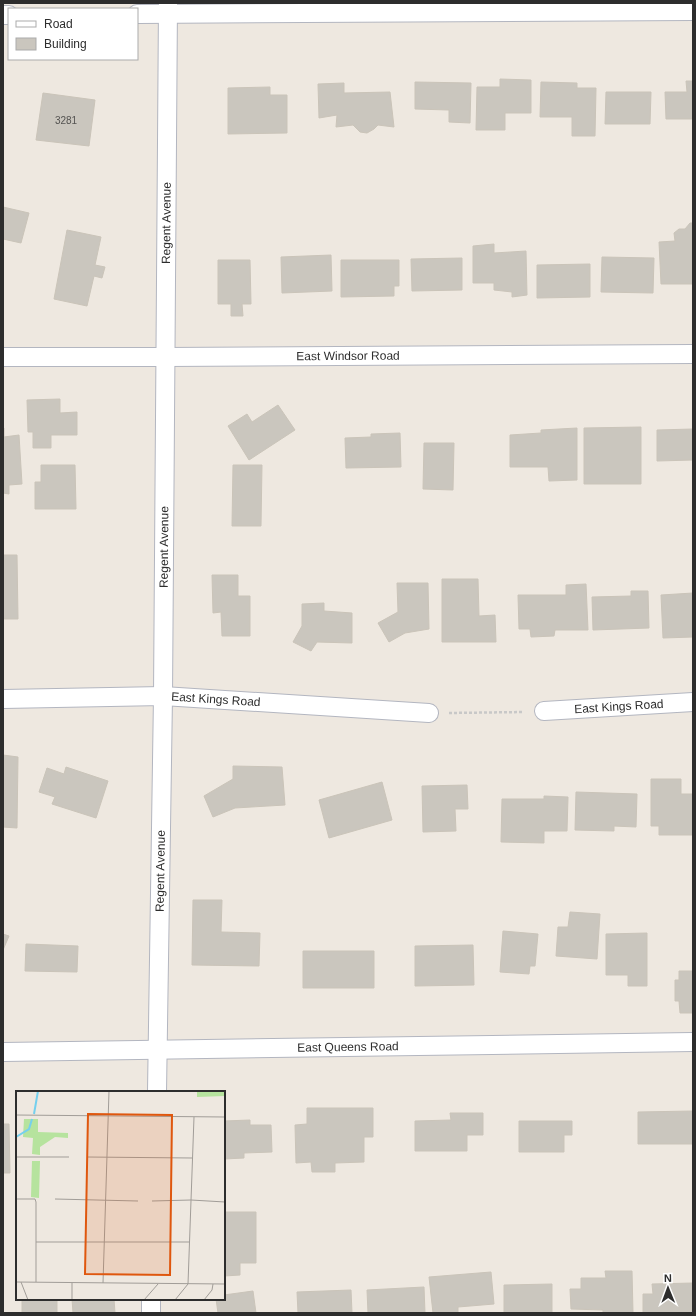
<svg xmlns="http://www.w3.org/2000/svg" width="696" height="1316" font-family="Arial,sans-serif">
<rect width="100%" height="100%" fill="#eee8e0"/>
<path fill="#cac6be" stroke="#cac4b9" d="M500,79L531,80V113H505V130H476L477,87H500Z
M686,81H693V119H666L665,92H687Z
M415,82L471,83L470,123L449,122V110L415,109Z
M541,82L577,83V88H596L595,136H572V117H540Z
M344,83V93L390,92L394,127L378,125L374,129L367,133L360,132L353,125L336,127L337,115L319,118L318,84Z
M270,87V95H287V133L228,134V88Z
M606,92H651L650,124H605Z
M43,93L95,100L89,146L36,140Z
M3,207L29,213L21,243L3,239Z
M690,223H693V284H661L659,242L675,241L674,233L679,229H685Z
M67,230L101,237L95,265L105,267L102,278L94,276L87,306L54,299Z
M494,244V253L526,251L527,295L512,297V292L494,290V283H473V246Z
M331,255L332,291L282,293L281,257Z
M602,257L654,258L653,293L601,292Z
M462,258V290L412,291L411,259Z
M218,260H250L251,304H242L243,316H231V304H218Z
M341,260H399V286H394V296L341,297Z
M590,264V297L537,298V265Z
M60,399V413L77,412V435H51V448H33V432H28L27,400Z
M278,405L295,430L249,460L228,426L247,414L252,422Z
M641,427V484H584V428Z
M3,428H4V437L19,435L22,484L9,485V494L3,493Z
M577,428V480L549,481L548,467H510V435L541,433V430Z
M693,429V460L657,461V430Z
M400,433L401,467L346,468L345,438L371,437V434Z
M424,443H454L453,490L423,489Z
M41,465H75L76,509H35V482H41Z
M233,465H262L261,526H232Z
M3,555H17L18,619H3Z
M212,575H238V596H250V636H222L221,612L213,613Z
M442,579H478L479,616L495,615L496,642H442Z
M397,583H428L429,629L405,633L389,642L378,623L398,612Z
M586,584L588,630H555L554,636L531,637L530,629H519L518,595H566V585Z
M631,591H648L649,628L593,630L592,597L631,596Z
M693,593V637L663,638L661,595Z
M324,603V611L352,613V643L317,642L311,651L293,642L302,626V604Z
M3,755L18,757L17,828L3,827Z
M233,766L282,767L285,805L235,808L213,817L204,796L233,779Z
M66,767L108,781L96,818L52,804L55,797L39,792L47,768L64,774Z
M651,779H681V794H693V835H659V826H651Z
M382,782L392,820L329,838L319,800Z
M467,785L468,809H455L456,831L423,832L422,786Z
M576,792L637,794L636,827L614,826V831L575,830Z
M544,796L568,797L567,831H544V843L501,842L502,799H544Z
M193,900H222L221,932L260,933L259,966L192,965Z
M570,912L600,914L597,959L556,956L558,927H568Z
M503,931L538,934L535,966H530L529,974L500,972Z
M647,933V986H628V975H606V934Z
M3,934L9,936L3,950Z
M26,944L78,946L77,972L25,971Z
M473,945L474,985L415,986V946Z
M303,951H374V988H303Z
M679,971H693V1013H680L679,1001H675V980H679Z
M307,1108H373V1137H364V1162L335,1163V1172H312L311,1162L296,1163L295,1125L307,1124Z
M693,1111V1144H638V1112Z
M450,1113H483V1135H467V1151H415V1121L451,1120Z
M250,1120V1125H271L272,1152L244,1153V1158L224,1159V1121Z
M519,1121H572V1135H564V1152H519Z
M3,1124H9L10,1173H3Z
M224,1212H256V1263H240V1275L224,1276Z
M605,1271H632L633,1313H603V1310L571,1309L570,1289H581V1278H606Z
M491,1272L494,1304L458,1307V1313H433L429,1277Z
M693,1283V1313H643V1294H653L652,1284Z
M552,1284V1313H504V1285Z
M424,1287L425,1313H368L367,1290Z
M351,1290L352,1313H298L297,1292Z
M253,1291L256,1313H218L216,1299H224V1295Z
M22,1299H57V1313H22Z
M72,1299H114L115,1313H73Z"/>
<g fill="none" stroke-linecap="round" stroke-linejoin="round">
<defs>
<g id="minor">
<path d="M137,14L693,11"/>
<path d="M3,15H9"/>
<path id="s1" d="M3,357H165L693,354"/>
<path id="s2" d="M3,699L163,696L429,713"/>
<path id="s3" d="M544,711L693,702"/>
<path id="s4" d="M3,1052L693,1042"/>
<path id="s5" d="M157,1092L163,696L168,3"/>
<path d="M151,1313V1299"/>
</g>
</defs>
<use href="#minor" stroke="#b3b6c0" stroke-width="20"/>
<path stroke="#c8c8c8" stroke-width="2.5" stroke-dasharray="3 2" stroke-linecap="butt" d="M449,713L524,712"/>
<use href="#minor" stroke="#fff" stroke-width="18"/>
</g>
<g text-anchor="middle" stroke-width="3" stroke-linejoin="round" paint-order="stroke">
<g font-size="10" fill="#545351">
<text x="66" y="124">3281</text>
</g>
<g font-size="12" fill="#2d2d2d" stroke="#fff">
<text dy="4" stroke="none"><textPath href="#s5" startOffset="869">Regent Avenue</textPath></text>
<text dy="4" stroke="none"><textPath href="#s1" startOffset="345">East Windsor Road</textPath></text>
<text dy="4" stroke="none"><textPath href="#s5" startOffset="545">Regent Avenue</textPath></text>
<text dy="4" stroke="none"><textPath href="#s2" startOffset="213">East Kings Road</textPath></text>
<text dy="4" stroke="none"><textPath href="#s3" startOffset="75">East Kings Road</textPath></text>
<text dy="4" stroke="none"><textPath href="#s5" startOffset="221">Regent Avenue</textPath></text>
<text dy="4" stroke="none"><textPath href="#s4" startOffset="345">East Queens Road</textPath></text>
</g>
</g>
<g transform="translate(16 1091)">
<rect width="209" height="209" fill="#eee8e0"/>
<path d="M181,0H209V5L181,6ZM8,28H22V41L52,42V47L39,46L24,56V64L16,63L17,47L7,46ZM16,70H24L23,107L15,106Z" fill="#b6e39e"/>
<path fill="none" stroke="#75d0ee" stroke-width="2" d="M18,23L22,0M0,46L13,38L16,28"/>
<path fill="none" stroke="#a19d98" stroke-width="1" d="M0,24L209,26M0,66H53M71,66L176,67M0,108H19L20,111V191M39,108L122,110M136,110L175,109L209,111M20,151H174M0,191L209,193M5,191L12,209M56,192V209M87,192L93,0M128,209L142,193M159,209L172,193L178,26M188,209L196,199L197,193"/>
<path fill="#df570e" fill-opacity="0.15" stroke="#df570e" stroke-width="2" d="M72,23L156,24L154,184L69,183Z"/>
<rect width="209" height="209" fill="none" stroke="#2d2d2d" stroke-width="2"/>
</g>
<rect width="696" height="1316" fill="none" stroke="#2d2d2d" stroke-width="8"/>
<rect x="8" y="8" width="130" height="52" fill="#ffffff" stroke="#ababab"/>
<rect x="16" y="21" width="20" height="6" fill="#ffffff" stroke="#ababab"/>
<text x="44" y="28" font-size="12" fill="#2d2d2d">Road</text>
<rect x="16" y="38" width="20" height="12" fill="#cac6be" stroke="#ababab"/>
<text x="44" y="48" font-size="12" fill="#2d2d2d">Building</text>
<g transform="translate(668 1288) rotate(359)" stroke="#ffffff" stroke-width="3" paint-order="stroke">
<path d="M0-3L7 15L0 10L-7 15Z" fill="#2d2d2d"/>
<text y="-6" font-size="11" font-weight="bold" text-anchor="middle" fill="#2d2d2d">N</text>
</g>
</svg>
